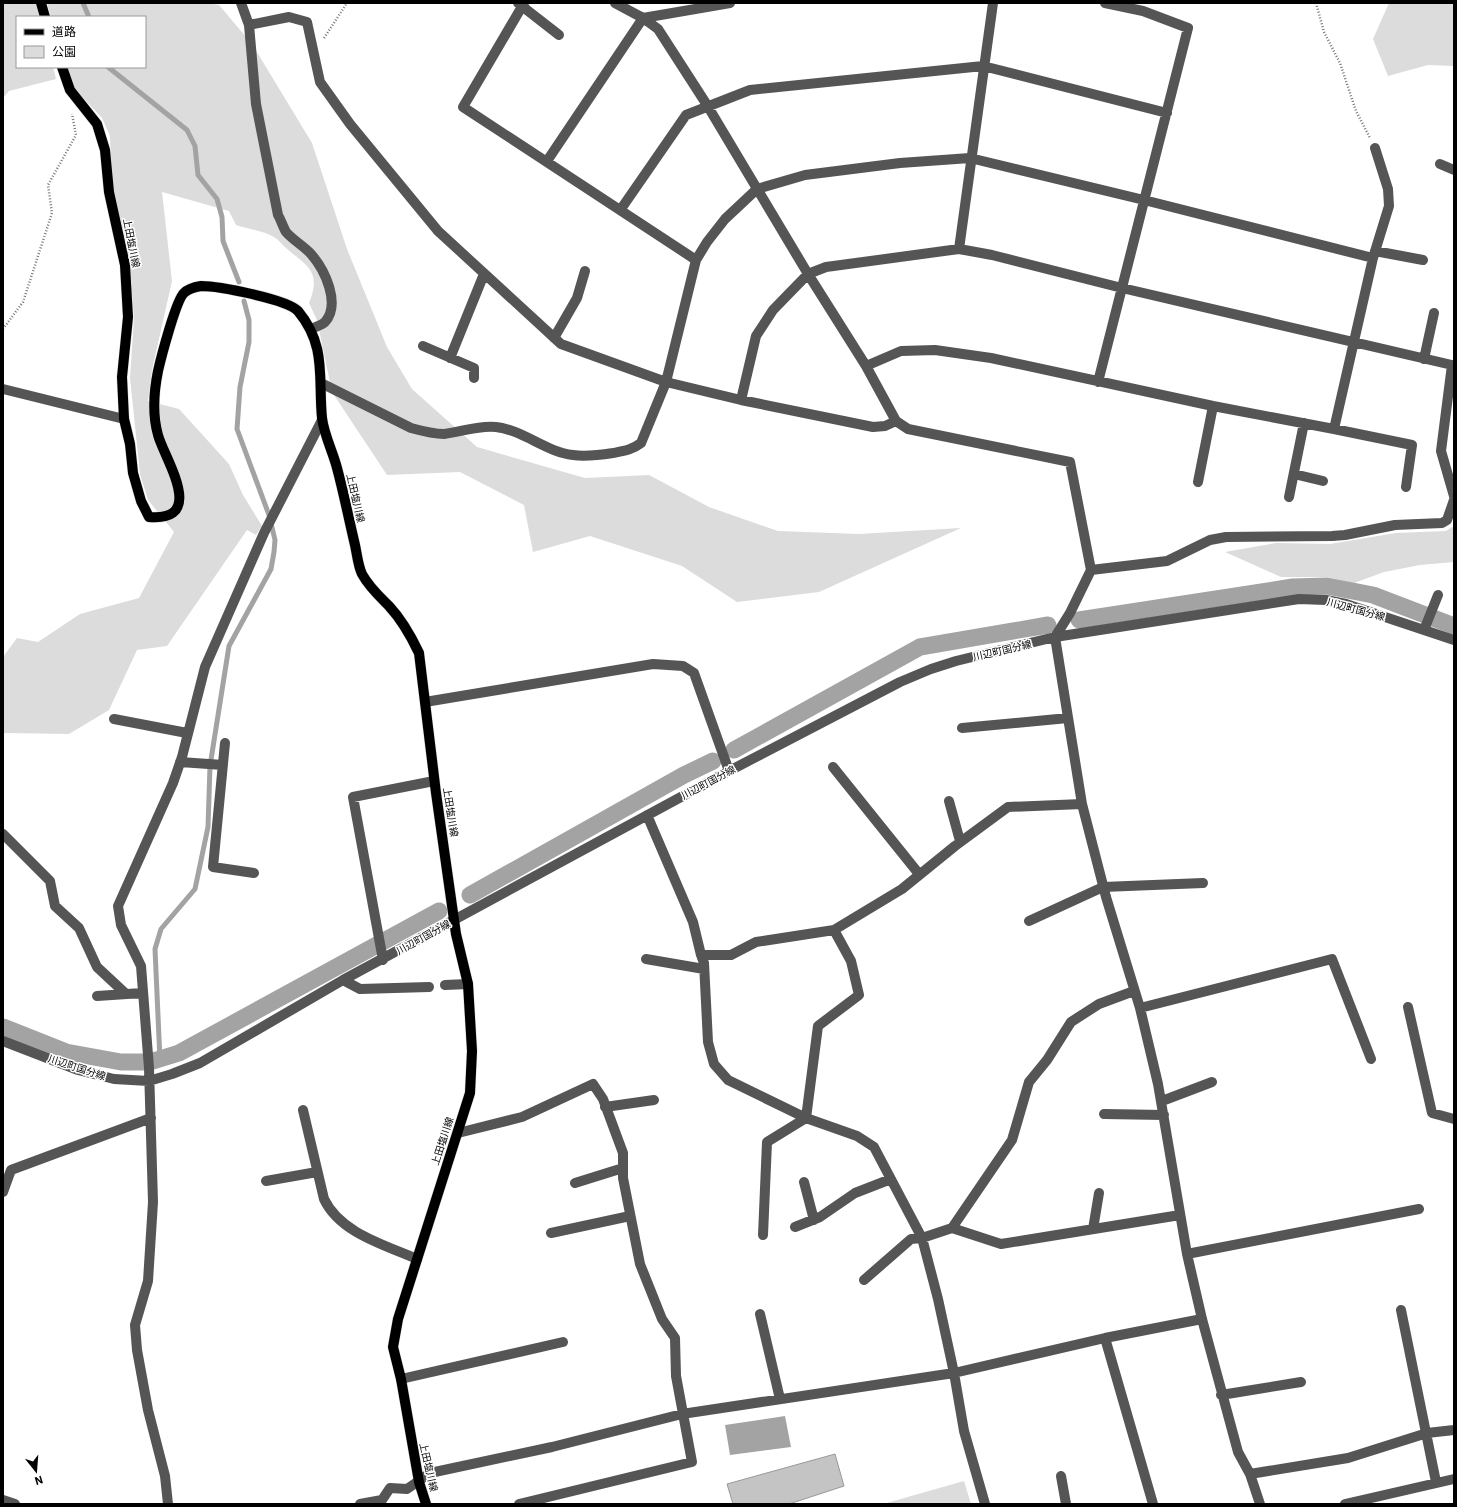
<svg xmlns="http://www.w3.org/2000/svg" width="1457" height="1507" font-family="'IBM Plex Sans','Noto Sans JP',sans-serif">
<rect width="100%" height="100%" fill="#fff"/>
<path fill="#dcdcdc" d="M3,3H36L40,17H17V67H53L56,79L9,91L3,98Z
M47,3H208L219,5L252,44L312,143L347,249L387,347L412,389L477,447L585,478L649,475L709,507L778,531L859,534L961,528L819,592L737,602L682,566L590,536L533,552L524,505L460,472L387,475L332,392L317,320L309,303C322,271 307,266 286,248C282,245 279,240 274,237C264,231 248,229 236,225L229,211L162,192L172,281L152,370L148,401L179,409L229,464L243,495L262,526L256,535L247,530L167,646L137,650L109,710L69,734L3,733V657L17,638L38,642L80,614L139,598L174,532L148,500L140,474L130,378L134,317L130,264L123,229L112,191L110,136L102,118L74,88L67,67H145V17H51Z
M1389,3H1454V66L1428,65L1388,76L1373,39Z
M1452,527L1454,528V562L1420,565L1384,572L1354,583L1327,577H1281L1225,552L1276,543L1330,544L1396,533L1446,531Z
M964,1481L971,1504H883Z"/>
<path fill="#a3a3a3" d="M785,1416L791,1447L730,1455L725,1425Z"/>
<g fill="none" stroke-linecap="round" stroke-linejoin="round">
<path stroke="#a3a3a3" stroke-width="5" d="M83,3L89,17
M108,67L187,130L195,146L198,175L217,199L222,217L223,241L239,282
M160,1060L155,949L161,929L195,889L208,827L210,766L229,646L271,569L274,552L275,540L269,515L237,429L240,387L249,342V320L244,301"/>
<path stroke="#a3a3a3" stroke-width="17" d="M1079,620L1293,587L1327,586L1373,595L1454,626
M734,750L920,647L1048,625
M470,895L684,775L713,761
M3,1027L66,1052L121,1062H150L179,1053L439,911"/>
</g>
<path fill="#c4c4c4" stroke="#999" d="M835,1454L844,1486L789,1504H733L727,1484Z"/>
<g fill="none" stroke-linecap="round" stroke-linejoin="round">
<defs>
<path id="major" d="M41,3L45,17
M62,67L70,90L97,124L105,150L109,192L125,265L128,317L122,377L124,419L130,444L133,473L141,501L149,517C208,522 164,458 158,435C152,414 154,391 158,371C161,358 176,300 184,293C188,289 195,287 201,286C218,286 287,299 298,311C327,346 318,377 322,418C324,435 333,452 337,468C344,494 349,520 355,545C357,554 358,566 362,574C369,587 379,596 389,606C402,620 411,636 419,653L436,793L456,934L468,984L472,1051L470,1093L398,1319L393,1347L401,1379L419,1482L426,1504"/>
</defs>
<use href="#major" stroke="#dbdbdb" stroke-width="11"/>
<path stroke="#777" stroke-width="2.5" stroke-dasharray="1 2" stroke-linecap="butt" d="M1316,3L1324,32L1340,63L1356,111L1370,138
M324,38L347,3
M3,329L23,302L52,213L48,185L76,135L72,114"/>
<path stroke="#555" stroke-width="10" d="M241,3L249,25L256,104L278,215C281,220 283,227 286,232C294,241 304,246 311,254C325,270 341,304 325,322C322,325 315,327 311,329
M518,3L559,35
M524,3L463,107L696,260
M615,3L643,18L658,29L707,105L808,274L866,366L896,421L908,429L1070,462L1091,570L1070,613L1055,637L1082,804L1106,897L1140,1008L1158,1084L1187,1254L1202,1319L1238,1452L1250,1474L1260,1504
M249,25L289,17L307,22L320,82L350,124L438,231L561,344L666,382L741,400L873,427L885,426L896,421
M547,161L643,18L730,3
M1440,164L1454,170
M621,209L686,115L750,90L983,66L1167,113
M959,249L993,3
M1375,251L1423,260
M554,338L577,298L585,271
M423,346L474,368V378
M450,358L484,274
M1424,359L1434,313
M866,366L901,351L935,350L991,358L1213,406L1334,429L1373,258L1389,206L1388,189L1375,148
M1098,382L1188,28L1143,11L1105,3
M321,383L411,428C422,431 433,434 444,434C462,432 478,425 496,427C523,430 546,452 573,455C586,457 600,455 613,453C624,451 632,450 641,443L666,382L696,260L707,242L725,219L757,189L805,175L900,163L970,158L1144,200L1373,258
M3,389L124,419
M741,400L756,336L773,310L808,274L826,267L959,249L992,255L1122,288L1452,365L1441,451L1454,496
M1334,429L1412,445L1406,487
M1294,474L1323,481
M1198,482L1213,406
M1289,497L1304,423
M1091,570L1167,561L1210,540L1226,537L1332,536L1345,535L1395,525L1442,523L1447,520L1454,500
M1424,630L1438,595
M425,702L653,664L683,666L694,673L729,771
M114,719L187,733
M962,728L1068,718
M225,743L213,867L254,873
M180,762L223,765
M833,767L919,874
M949,801L960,841
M647,815L693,922L701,955L704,963L708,1042L714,1064L728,1080L806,1118
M3,834L50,881L55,906L79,928L97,967L126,994
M1029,921L1103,887L1203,883
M701,955H731L756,942L834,930
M646,959L704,969
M383,960L353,797L434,781
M343,980L360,989L429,987
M445,985L468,984
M97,996L142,993
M1408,1007L1432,1113L1454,1119
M1140,1008L1332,959L1371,1059
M3,1041L78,1070L114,1079L149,1081L172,1074L200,1063L343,980L729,771L900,682L931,669L956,661L1055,637L1299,599L1326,600L1346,604L1454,640
M1162,1101L1212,1082
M605,1107L654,1100
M303,1110L324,1199C340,1233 385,1245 417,1259
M1104,1114L1164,1115
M458,1133L522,1117L593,1084L603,1099L623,1153V1178L640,1264L662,1319L675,1338L676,1376L692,1462L519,1504
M266,1181L317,1172
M804,1182L814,1220
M575,1183L623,1168
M3,1192L11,1170L151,1118
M795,1227L820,1217L855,1193L891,1179
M952,1228L1012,1140L1029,1082L1047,1060L1071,1022L1099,1004L1134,991
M1093,1229L1099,1193
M551,1233L630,1216
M763,1235L767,1142L806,1118
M1187,1254L1419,1209
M864,1280L911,1239L922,1238L952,1228L1001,1244L1180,1215
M1401,1310L1436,1482
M760,1314L780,1399
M1105,1338L1153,1504
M401,1379L563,1342
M1221,1395L1301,1382
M1250,1474L1348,1458L1427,1433L1454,1430
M1061,1476L1066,1504
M3,1500L15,1504
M168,1504L165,1476L148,1410L137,1350L135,1325L148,1281L153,1202L149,1068L141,966L121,925L118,906L173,783L182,757L205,667L264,533L322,420
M360,1504L382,1500L390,1488L407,1489L430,1473L552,1447L682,1414L954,1373L1105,1338L1202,1319
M985,1504L964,1431L954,1373L938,1299L922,1238L874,1147L857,1136L806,1118L818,1026L859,995L851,961L834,930L902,889L955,846L1008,807L1082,804
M1345,1504L1454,1479"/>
<use href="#major" stroke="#000" stroke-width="10"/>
</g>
<g text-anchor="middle" stroke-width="3" stroke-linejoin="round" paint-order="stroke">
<g font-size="10" fill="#000" stroke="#fff">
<text transform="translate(132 243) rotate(79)" y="4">上田塩川線</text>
<text transform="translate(356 498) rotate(77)" y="4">上田塩川線</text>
<text transform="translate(1356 609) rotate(15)" y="4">川辺町国分線</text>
<text transform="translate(1002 650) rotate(-13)" y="4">川辺町国分線</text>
<text transform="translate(708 782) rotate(-28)" y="4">川辺町国分線</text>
<text transform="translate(451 812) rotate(81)" y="4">上田塩川線</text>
<text transform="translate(423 937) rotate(-29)" y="4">川辺町国分線</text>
<text transform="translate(77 1067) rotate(18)" y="4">川辺町国分線</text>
<text transform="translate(442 1141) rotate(-72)" y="4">上田塩川線</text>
<text transform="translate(429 1467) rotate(77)" y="4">上田塩川線</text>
</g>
</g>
<rect width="1457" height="1507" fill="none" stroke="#000000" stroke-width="8"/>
<rect x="16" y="16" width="130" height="52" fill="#ffffff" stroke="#999999"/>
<rect x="24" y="29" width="20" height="6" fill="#000000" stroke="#999999"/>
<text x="52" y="36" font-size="12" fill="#000000">道路</text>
<rect x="24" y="46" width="20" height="12" fill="#dcdcdc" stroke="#999999"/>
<text x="52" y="56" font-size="12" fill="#000000">公園</text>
<g transform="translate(36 1471) rotate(163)" stroke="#ffffff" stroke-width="3" paint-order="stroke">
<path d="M0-3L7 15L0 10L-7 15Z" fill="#000000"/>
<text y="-6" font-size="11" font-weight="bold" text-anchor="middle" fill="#000000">N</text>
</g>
</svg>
